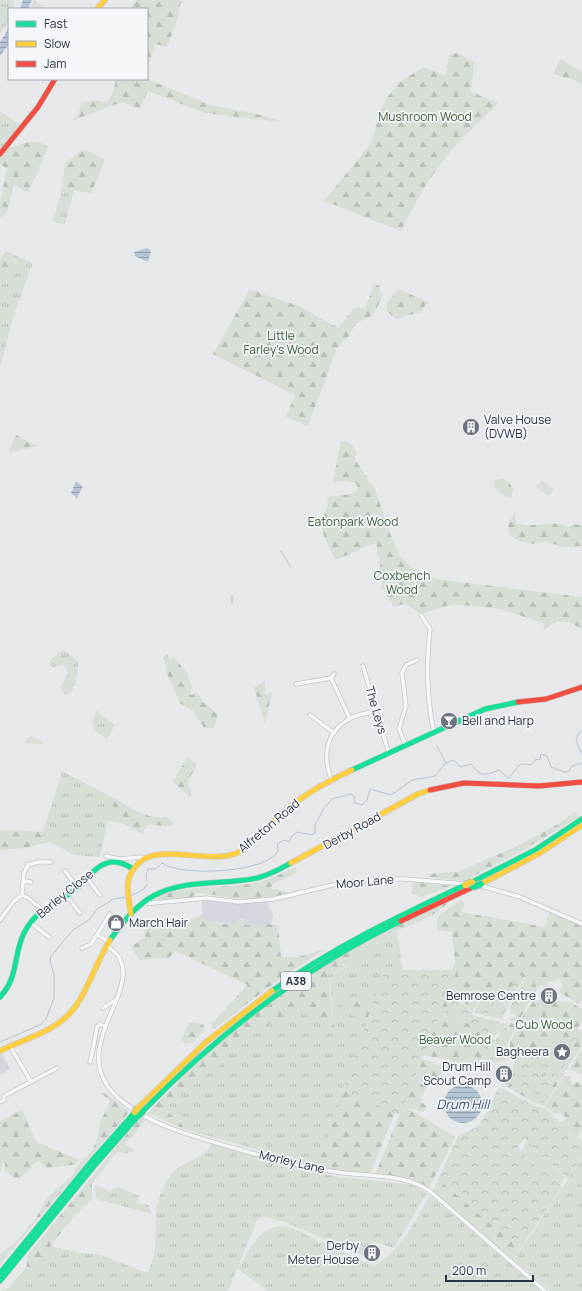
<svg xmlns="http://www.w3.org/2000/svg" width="582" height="1291" font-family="Manrope,sans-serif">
<defs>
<pattern id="grass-tufts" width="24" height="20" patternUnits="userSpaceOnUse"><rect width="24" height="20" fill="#d6ded6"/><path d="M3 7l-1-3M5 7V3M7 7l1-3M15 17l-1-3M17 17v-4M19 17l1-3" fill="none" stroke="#b8bfb9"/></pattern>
<pattern id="forest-firs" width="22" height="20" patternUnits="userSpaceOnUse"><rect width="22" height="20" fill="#d6ded6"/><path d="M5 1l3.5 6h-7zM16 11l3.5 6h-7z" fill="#b8bfb9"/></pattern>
<pattern id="park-crowns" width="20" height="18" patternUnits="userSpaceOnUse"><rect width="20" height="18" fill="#d6ded6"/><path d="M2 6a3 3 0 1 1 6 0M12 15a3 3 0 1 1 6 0" fill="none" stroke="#b8bfb9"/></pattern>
<pattern id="water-rules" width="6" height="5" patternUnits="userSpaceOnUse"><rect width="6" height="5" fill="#b4c4d5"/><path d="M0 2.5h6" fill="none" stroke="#93a0af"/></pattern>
</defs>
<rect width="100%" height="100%" fill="#e6e8ea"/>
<path fill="#d4d7dd" d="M208,899L234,903L268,901L269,909L273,914L272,921L270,924L253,926H247L245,920L241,919L234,924L206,921L202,918V900Z
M2,1054L10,1069L0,1075V1055Z"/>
<path fill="url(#grass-tufts)" d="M0,0H14L13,9H9V20L0,34Z
M0,111L21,125L0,151Z
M62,188L74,190L65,224L53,222Z
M12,254L33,263L13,317L0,368V283Z
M63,650L78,661C79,674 76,684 70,695L64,694L60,687L68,674L67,669L62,665L53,667L49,664L52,658Z
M96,710L115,725L107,739L95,731L93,722Z
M31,736L43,742L42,744L25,743L27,738Z
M62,771L115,799L108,820L100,857L74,855L51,842L44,843L43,832Z
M397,931L403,970H385L316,1166L184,1129C178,1116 171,1118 163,1105L179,1097L192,1082L229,1055L236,1044L267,1026L273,1020L296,1009L334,1027L332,1000L328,974C352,969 350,961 366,947C375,939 386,935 397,931Z
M558,1053L569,1058L543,1103L511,1086L509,1079L515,1068V1061Z
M527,1141L565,1177L560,1185L521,1152Z
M212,1144L337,1177L407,1184L418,1187L427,1193L394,1248L374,1242L371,1244L365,1256L282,1221L264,1217L257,1220L228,1291H21L50,1246L75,1252L101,1255L147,1273C162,1249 150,1218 161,1193C165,1184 171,1171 181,1166C192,1159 205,1156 212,1144Z
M582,1158V1291H551L514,1260Z
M95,1185L109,1191L119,1187L139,1196L136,1203L149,1205L152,1214L96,1199Z
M429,1196H431L541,1291H268L238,1269C249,1249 263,1219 292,1228C301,1231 309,1237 318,1240L317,1242L320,1244L321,1242L373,1266C401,1252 414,1222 429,1196Z"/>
<path fill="url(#forest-firs)" d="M34,0L47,9H30Z
M136,0H182L178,10L179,15L167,47L155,44L147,70V9H130Z
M457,53L474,62L471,92L498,103C485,117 470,129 457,144C434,169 416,200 401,231L324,201L372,142L378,115L387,98L399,82L424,67L446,76L449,55Z
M561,59L582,72V85L577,81L553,74Z
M116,79H147L210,105L266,116L282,122L205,113L148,91L140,109L122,102L72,121L79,113L81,102L98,101L107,103L113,92Z
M29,142H40L48,147L28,193L14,184L7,212L0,219V203L7,169L0,164V157L8,148Z
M81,151H88L105,160L91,193L62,188L65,163Z
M6,251L12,254L0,283V260Z
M374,284L380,286L379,289L383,296L373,315L356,323L349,336L337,348L308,426L286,417L295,395L213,354L250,289L299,306L338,328L355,307L365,309Z
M398,289L428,302L420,312L396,319L387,311V303Z
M16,435L37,446L8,453Z
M341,441L349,442L356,451L355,460L375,489L389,531L401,558L413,569L436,579L582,597V629L571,623L557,621L544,630L543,623L500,609L452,604L421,614L403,602V604L394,607L382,588V577L376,542L336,560C329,547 319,533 323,518C326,510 329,506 327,497L352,494L358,489L356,483L343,481L333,482Z
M501,478L509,482L513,489L511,498L506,497L495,488L494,481Z
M515,511L516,523C532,530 553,518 569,527L575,524L582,526V546L562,547L546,541L532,544L520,541L510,536L508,526Z
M167,654L169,659L174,657L187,673L192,688L190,692L191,695L198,693L203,702L218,714L214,728H204L193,711L180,703L166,671L167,668L163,658Z
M265,681V694L272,692L265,723L254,687Z
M187,757L196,764C196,776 183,774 191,792L190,797L173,782Z
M115,799C132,808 147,820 167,817L174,822L172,826L146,825L143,834L124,824L108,820Z
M575,812L579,817L520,852L464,881L430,877L426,874L458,872L517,846L560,823Z
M0,830L43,832L44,843L25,848L0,850Z
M296,867L297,873L272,884L271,889L286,891V894C269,898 249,900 232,898C219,897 208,892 195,894L191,898L187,899L157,900L156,897C190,884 216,889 250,884C267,881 281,874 296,867Z
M413,882L452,886L421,897L412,893Z
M450,900C432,923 398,926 375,941C355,953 354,968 328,974L334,1028L296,1009L273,1020L267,1026L236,1044L229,1055L217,1068L192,1082L179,1097L163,1105C169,1117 179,1117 184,1129L148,1113C215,1039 305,971 395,925C413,916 432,909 450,900Z
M461,900L465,903L461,912L545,927L549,911L582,927V999L579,1004L559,992L562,986L561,979L547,982L546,987L539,985L518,1022L510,1021V1019L516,1018V1014L510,1013L511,1009L533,982L518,974L504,1004L507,1008L506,1011L502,1008H478L450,999L444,1016C457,1019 481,1025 484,1040C485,1043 484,1047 484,1050L503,1038L511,1023L517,1024L507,1044L508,1055L457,1064L449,1060L423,1055L386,971L452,970L455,961L452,932L437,930L438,916Z
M202,914V918C209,922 225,925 233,924C238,923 240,919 245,919L247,926L270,924L278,925L281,957H298L325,949L285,975L214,1029L212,1028L211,1024L248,985L175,951L168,959L157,958L140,960L131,947L145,937V922L188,921Z
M345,998H354L372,1004L367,1020C356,1018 346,1014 341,1004Z
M534,1000L545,1001V1005H551V1001L572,1003L582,1009V1023L577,1028L582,1032V1036L510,1054V1042L519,1026L522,1027L524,1024L520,1021L526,1011Z
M193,1022L204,1025V1031L193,1042L186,1044L181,1040L189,1023Z
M582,1041V1045L544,1106L536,1103L507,1087L505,1081L509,1079L511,1086L543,1103L569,1058L558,1053L552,1058L537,1056L515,1061L512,1059Z
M582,1049V1075L569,1069Z
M422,1059L449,1068C437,1077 422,1086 421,1102L427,1107L423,1112L406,1107L455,1137L429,1188L416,1181L375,1175Z
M564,1076L567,1077L571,1076L570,1080L573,1084L579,1082L582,1085V1129L577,1137L582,1141V1145L544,1109L545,1107L560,1122L564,1121L566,1117L559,1113L554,1114L545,1106Z
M342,1090L395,1113L370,1174L340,1172L316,1166Z
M102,1093L108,1095L129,1112L0,1264V1254L15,1243L34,1221L48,1197L72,1176L78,1165L92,1151L98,1137L99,1125L110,1102Z
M22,1110L36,1142L79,1160L73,1165L47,1168L38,1161L33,1164L31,1168L19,1180L5,1171V1163L3,1162L0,1173V1121Z
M141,1117L146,1120L136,1130L137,1132L124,1144L135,1151L127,1153L117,1152L92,1183V1199L73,1218L50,1246L21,1291H0L9,1288L27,1266V1256Z
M438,1179L520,1249L513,1260L433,1191Z"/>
<path fill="url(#park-crowns)" d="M385,970H457L400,1115L342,1090Z
M518,974L524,977L508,1008L504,1000Z
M525,978L533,982L534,984L521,1005H515L511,1009L510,1007Z
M450,998L459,1003L474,1006L472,1015L506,1024L501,1031L492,1038L493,1040H496L506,1025L509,1026L498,1048L484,1050C485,1026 464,1020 444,1016Z
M487,1000L501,1005L506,1011L502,1019L475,1013L476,1007L478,1008L482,1001Z
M582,1036V1041L512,1059L510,1054Z
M558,1053L569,1058L558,1075L534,1060L537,1056L552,1059Z
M508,1055L509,1060L455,1070L448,1068L460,1063Z
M535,1057L528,1070L520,1065L528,1070L522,1077L513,1072L514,1062H516L515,1061Z
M534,1063L545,1069L537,1082L527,1075Z
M548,1070L558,1076L549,1090L540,1084Z
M513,1073L521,1078L513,1087L509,1079Z
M526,1077L537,1084L528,1095L515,1088Z
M539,1085L549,1091L543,1103L531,1097Z
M499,1087L535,1106L543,1108L582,1146V1157L568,1179L524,1138L517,1149L562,1187L520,1249L438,1179L458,1136L475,1128L482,1121Z"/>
<path fill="#d6ded6" d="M542,480L554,489L548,496L536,487Z"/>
<path fill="url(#water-rules)" d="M23,0H32L28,9H20Z
M9,28V44L0,56V42Z
M147,248L151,251L148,262L135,256L134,252Z
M76,482L83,486L77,498L71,493Z
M444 1104a19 19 0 1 1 38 0a19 19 0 1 1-38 0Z"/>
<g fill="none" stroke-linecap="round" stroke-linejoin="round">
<path stroke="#b4c4d5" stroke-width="1" d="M281,551L291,568
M232,604V595
M582,731L578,734L576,741L582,754
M437,746L446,763
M147,881L146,875L148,869H156L162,863C180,877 267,873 278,851L277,844L284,840L289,842L292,836L298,832L311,835L315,833V825L323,810L332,799L351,794L354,796L355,803L362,805L367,800L370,789L391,795L412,780L435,776L446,763L454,760L460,767L471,764C481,777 484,776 499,770L508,778C518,771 514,761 531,765L535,760L540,759L541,754L547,756L551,767L564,772L569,771L572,766L582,763
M131,896L144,889L147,884
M0,1042L40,1025L46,1019L54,998V974L50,962L51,956L73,930L90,919L97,909L114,899L126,897"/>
<defs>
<path id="street" d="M421,615L430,629C426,663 427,699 434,733
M363,666L389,754
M334,674L331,678L350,719
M296,684L331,678
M310,715L334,733
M406,746L399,729L406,706L402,673L406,665L417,660
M331,779C323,756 325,733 349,719C357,714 368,713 377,711
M106,856L119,859L142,857L144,859
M65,871L77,887
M87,878L100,895
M23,881L31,882
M478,885L520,897L582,924
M22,895L24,873L28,865L38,862H51
M66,895L80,913
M142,904L207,898L238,902L274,899L341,883L379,879H404L466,884
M0,920L14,901L22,895L28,898L43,910
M31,923L49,937
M98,935L109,942
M107,946C162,981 53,1048 123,1102C155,1127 196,1137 234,1148C268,1158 302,1167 337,1172C367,1177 406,1173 431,1192L545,1291
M82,948L91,944L110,914
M103,1008L117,999
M10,1046L31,1082
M90,1062L94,1044L97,1027L100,1024L105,1026
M0,1102L4,1100V1096L57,1068"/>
<path id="fast" d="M352,770L485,709L518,702
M472,882L535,850L582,819
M110,940C122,923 136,905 155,895C186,879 224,885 257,878C270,875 280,869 291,863
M272,991C332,948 399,916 465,885
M0,997C19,977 13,955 24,933C38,906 57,905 77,888C87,880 94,867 107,863C117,860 125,864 133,869
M143,1111C219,1033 303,968 401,921
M0,1273L90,1163L135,1112
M0,1281L95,1165L139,1115"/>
<path id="slow" d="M97,9L105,0
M291,863L418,794L430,790
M481,884L540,853L582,825
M131,914C128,893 122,877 141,861C161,845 209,863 234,854C252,848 266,828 280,815C301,796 326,782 352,770
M0,1051C24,1039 54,1032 72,1011C88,992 96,962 110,940
M138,1108L206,1042L272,991"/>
<path id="jam" d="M0,154L38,107L55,79
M518,702L546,699L582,687
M430,790L464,783L539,786L582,782
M401,921L473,887"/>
</defs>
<use href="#street" stroke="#c4c6c8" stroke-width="5"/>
<use href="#fast" stroke="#c4c6c8" stroke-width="6"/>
<use href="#slow" stroke="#c4c6c8" stroke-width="6"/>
<use href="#jam" stroke="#c4c6c8" stroke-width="6"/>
<use href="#street" stroke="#f5f6f7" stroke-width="3.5"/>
<use href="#fast" stroke="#16e098" stroke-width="5"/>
<use href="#slow" stroke="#ffcf43" stroke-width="5"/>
<use href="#jam" stroke="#f24e42" stroke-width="5"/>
<defs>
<path id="fast-bridge" d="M473,887L481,884
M139,1115L143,1111"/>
<path id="slow-bridge" d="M465,885L472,882
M135,1112L138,1108"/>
</defs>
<use href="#fast-bridge" stroke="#b8bbbf" stroke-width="8" stroke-linecap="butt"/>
<use href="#slow-bridge" stroke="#b8bbbf" stroke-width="8" stroke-linecap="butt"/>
<use href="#fast-bridge" stroke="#16e098" stroke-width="6"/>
<use href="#slow-bridge" stroke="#ffcf43" stroke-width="6"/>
</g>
<defs>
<symbol id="building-disc" viewBox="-11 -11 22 22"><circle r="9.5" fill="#6c737f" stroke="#f4f6f9"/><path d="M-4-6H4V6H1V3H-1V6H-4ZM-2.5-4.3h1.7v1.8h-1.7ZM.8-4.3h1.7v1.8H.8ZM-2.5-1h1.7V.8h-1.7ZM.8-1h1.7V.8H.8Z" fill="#fff"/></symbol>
<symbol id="bar-disc" viewBox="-11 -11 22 22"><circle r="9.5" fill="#6c737f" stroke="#f4f6f9"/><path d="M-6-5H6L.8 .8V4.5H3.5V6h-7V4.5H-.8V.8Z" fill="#fff"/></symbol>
<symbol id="shop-disc" viewBox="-11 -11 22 22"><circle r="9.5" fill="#6c737f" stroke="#f4f6f9"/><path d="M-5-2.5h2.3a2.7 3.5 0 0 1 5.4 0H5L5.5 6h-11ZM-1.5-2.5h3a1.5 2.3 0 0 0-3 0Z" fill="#fff"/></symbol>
<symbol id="sight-disc" viewBox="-11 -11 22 22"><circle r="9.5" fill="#6c737f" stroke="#f4f6f9"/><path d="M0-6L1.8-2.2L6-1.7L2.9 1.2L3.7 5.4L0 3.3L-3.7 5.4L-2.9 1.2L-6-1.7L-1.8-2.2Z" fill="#fff"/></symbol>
</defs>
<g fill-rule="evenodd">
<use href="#building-disc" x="461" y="417" width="20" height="20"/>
<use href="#bar-disc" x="439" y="711" width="20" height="20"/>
<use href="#shop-disc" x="106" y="913" width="20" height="20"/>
<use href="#building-disc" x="539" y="986" width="20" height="20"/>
<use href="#sight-disc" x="552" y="1042" width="20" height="20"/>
<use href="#building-disc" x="494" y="1064" width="20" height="20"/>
<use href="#building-disc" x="362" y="1243" width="20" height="20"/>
</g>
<g text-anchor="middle" stroke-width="3.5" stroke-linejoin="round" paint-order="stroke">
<rect fill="#f4f6f9" stroke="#676e7b" stroke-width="1" x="281" y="972" width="30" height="18" rx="3"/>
<g font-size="11" font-weight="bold" fill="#2b3445">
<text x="296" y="985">A38</text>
</g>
<g font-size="12" fill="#3f6138" stroke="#f4f6f9">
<text x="425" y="121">Mushroom Wood</text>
<text x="281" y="340">Little<tspan x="281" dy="14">Farley's Wood</tspan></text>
<text x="353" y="526">Eatonpark Wood</text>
<text x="402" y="580">Coxbench<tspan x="402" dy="14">Wood</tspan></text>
<text x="544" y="1029">Cub Wood</text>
<text x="455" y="1044">Beaver Wood</text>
</g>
<g font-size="12" fill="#2b3445" stroke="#f4f6f9" text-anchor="end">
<text x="484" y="424" text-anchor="start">Valve House<tspan x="484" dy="14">(DVWB)</tspan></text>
<text x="462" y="725" text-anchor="start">Bell and Harp</text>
<text x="129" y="927" text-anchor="start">March Hair</text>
<text x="536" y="1000">Bemrose Centre</text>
<text x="549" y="1056">Bagheera</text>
<text x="491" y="1071">Drum Hill<tspan x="491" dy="14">Scout Camp</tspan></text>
<text x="359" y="1250">Derby<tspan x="359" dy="14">Meter House</tspan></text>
</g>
<g font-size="12" fill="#2b3445" stroke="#f4f6f9">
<text transform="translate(376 710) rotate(74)" y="4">The Leys</text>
<text transform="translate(269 826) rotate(-40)" y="4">Alfreton Road</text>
<text transform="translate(352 831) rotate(-29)" y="4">Derby Road</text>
<text transform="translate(365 882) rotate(-5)" y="4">Moor Lane</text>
<text transform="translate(65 894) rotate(-39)" y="4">Barley Close</text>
<text transform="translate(292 1162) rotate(13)" y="4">Morley Lane</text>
</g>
<g font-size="13" font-style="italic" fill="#34527a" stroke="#f4f6f9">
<text x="463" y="1109">Drum Hill</text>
</g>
</g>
<rect x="8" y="8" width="140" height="72" fill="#f4f6f9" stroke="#a4a8b1"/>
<rect x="16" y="21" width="20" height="6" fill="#16e098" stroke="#a4a8b1"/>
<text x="44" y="28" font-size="12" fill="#2b3445">Fast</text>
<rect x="16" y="41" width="20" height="6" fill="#ffcf43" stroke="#a4a8b1"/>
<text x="44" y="48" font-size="12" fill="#2b3445">Slow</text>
<rect x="16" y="61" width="20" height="6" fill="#f24e42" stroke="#a4a8b1"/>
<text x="44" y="68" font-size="12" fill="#2b3445">Jam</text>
<path d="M446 1275v6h87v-6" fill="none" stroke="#2b3445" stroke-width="2"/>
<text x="452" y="1275" font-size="12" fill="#2b3445" stroke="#f4f6f9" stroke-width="3" paint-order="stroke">200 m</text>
</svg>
